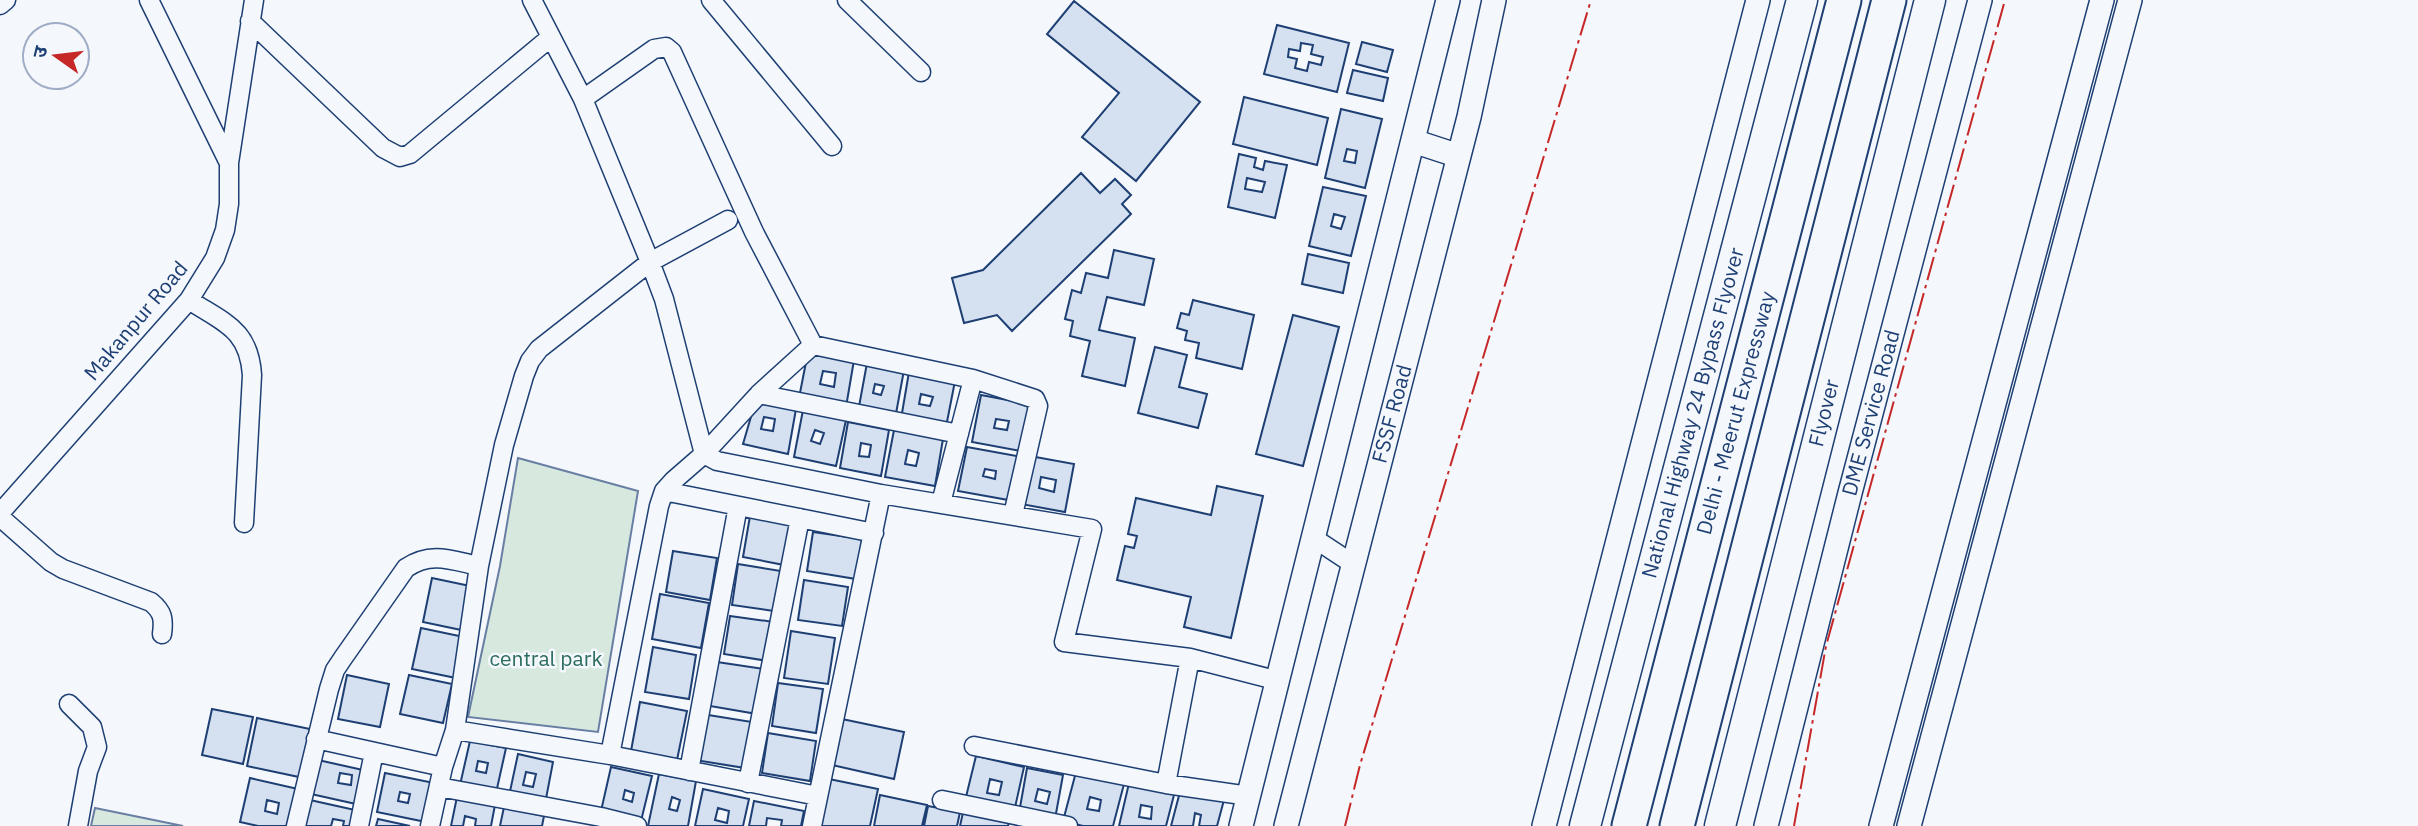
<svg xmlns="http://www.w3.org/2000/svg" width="2418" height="826" font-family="'IBM Plex Sans','Noto Sans Devanagari',sans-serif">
<rect width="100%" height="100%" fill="#f4f7fb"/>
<path fill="#d7e8df" stroke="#687fa3" stroke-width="2" d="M518,458L638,491L598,732L468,717L500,566Z
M95,808L183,826H91Z"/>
<path fill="#d5e0f0" stroke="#1d3f73" stroke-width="2" fill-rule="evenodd" d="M1074,1L1200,102L1136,181L1082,137L1119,93L1047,34Z
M1277,25L1349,43L1337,92L1264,74ZM1301,43L1313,45L1311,54L1323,57L1321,65L1309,62L1307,71L1295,68L1297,59L1288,57L1289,49L1300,51Z
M1362,42L1393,50L1387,72L1356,64Z
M1353,70L1388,78L1383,101L1347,93Z
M1244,97L1328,118L1317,165L1233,144Z
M1341,109L1382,119L1365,188L1325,178ZM1347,149L1357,151L1355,163L1344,161Z
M1239,154L1256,158L1254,167L1263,170L1265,161L1287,165L1275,218L1228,207Z
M1081,173L1100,193L1115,179L1131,195L1122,204L1131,214L1012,331L997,315L964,323L952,278L983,270Z
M1247,178L1265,182L1262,192L1245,189Z
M1323,187L1366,196L1351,256L1309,246Z
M1334,214L1345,217L1341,229L1331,226Z
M1114,250L1154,259L1144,305L1107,297L1099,330L1135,338L1125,386L1082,376L1090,341L1070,336L1073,321L1065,319L1072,290L1081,293L1086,273L1108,278Z
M1308,254L1349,263L1343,293L1302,284Z
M1193,300L1254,315L1242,369L1196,358L1199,343L1185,340L1187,331L1177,328L1181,313L1189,315Z
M1293,315L1339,327L1303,466L1256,454Z
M1155,347L1187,355L1179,387L1207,394L1198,428L1138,413Z
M808,352L854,360L846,407L799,398ZM823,371L836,373L834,387L820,384Z
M867,363L904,370L895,419L858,412ZM875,384L884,386L881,395L873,393Z
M909,372L955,381L946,427L901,419ZM921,394L933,397L930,406L919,404Z
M981,395L1029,404L1021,451L972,442ZM996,419L1009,421L1007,430L994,428Z
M755,403L796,409L788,454L743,444ZM764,417L775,419L773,431L761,429Z
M803,410L846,420L836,466L794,457ZM815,430L824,433L820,444L811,441Z
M848,422L889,430L881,476L840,468ZM861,443L871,445L869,457L859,456Z
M894,430L943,439L935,486L885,477ZM908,450L919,453L916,466L905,464Z
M967,447L1022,457L1014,501L958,491ZM985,469L996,471L995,479L983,476Z
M1030,456L1074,464L1065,512L1021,504ZM1041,477L1056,480L1054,492L1039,488Z
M1217,486L1263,496L1231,638L1184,627L1191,597L1117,580L1125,546L1134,548L1137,536L1128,534L1136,498L1211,515Z
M750,516L792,524L784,565L743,557Z
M813,532L862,539L856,579L807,571Z
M673,551L717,558L710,600L666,592Z
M738,564L787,572L781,612L732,605Z
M432,578L475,587L466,631L423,622Z
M804,580L848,587L842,626L798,620Z
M660,594L709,603L701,648L652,639Z
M730,616L774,622L768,661L724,654Z
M421,628L464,637L456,678L412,669Z
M791,631L835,638L828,684L784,678Z
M653,647L696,655L689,699L645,692Z
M717,662L764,669L757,714L710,706Z
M347,675L389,684L380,727L338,719Z
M409,675L452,684L443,723L400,714Z
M778,683L823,689L816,733L772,726Z
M640,702L687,711L677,760L631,751Z
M212,709L253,717L243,764L202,755Z
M702,714L752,722L745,768L695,760Z
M257,718L310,729L299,777L247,766Z
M842,719L904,732L894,779L832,765Z
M768,733L816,741L810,781L762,773Z
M470,741L506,748L496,793L460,785ZM478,761L488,763L486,773L476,771Z
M518,754L553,762L545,804L509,796ZM526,772L536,774L533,787L523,785Z
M976,756L1024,767L1014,812L965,801ZM990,779L1002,782L999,795L987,793Z
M318,760L363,770L356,804L311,794ZM340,773L352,775L351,785L338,783Z
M611,767L652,776L641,821L601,811ZM625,790L634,793L632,802L623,799Z
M1027,768L1063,775L1055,819L1019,813ZM1038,789L1050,792L1047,804L1035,801Z
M1076,772L1124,784L1113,826H1083L1063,821ZM1090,797L1101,800L1099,811L1087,809Z
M385,773L434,783L426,822L377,812ZM400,792L410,794L408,803L398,801Z
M659,774L696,781L688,826H648ZM672,797L680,800L677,811L669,809Z
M250,778L298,789L290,826H258L240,822ZM267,800L279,803L277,814L265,811Z
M829,779L878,789L870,826H819Z
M1130,779L1175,791L1166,826H1119ZM1141,805L1152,807L1151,819L1139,817Z
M1181,788L1224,800L1217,826H1199L1201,815L1195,813L1193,826H1171Z
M703,789L749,799L743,826H695ZM718,808L729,811L727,823L715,820Z
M880,795L927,805L922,826H874Z
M457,797L495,805L491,826H475L476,819L465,816L463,826H451Z
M310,800L355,810L352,826H343L344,821L333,819L331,826H305Z
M754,801L804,811L801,826H781L782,820L767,818L766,826H749Z
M928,806L960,812L957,826H924Z
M504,807L544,816L542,826H500Z
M964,808L1010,818L1008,826H960Z
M378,819L410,826H376Z"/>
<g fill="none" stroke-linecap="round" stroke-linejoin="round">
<defs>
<path id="minor" d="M149,0L229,163
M532,0L583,99L650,262L664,299L704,454L717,461L881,494L1092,529L1064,642L1190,658L1279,681
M711,0L832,146
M847,0L921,72
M0,5L6,0
M250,21L383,148L400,157L410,154L551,37
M583,99L654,49L666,47L672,52L754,232L813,345L973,379L1035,399L1038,406L1013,515
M189,300C224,323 249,329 252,375L244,523
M759,394L959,434
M664,491L874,533
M941,503L973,379
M0,513L189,300L215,258L225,230L229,204V163L254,0
M0,517L51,562L63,569L151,602C163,612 164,619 162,634
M1315,539L1353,564
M69,704L92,727L97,747L88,771L78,826
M455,730L610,755L818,796
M316,739L443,767
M974,746L1166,784L1249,796
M610,755L659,506L664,491L673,481L704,454L759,394L813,345
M689,771L738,506
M748,783L800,518
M1166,784L1190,658
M439,787L601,817L637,826
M942,800L1068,826
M296,826L329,689L335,670L343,658L406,568C431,551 451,560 479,566
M359,826L374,752
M430,826L443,767L455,730L479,566L504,445L524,376L530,361L539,349L650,262L728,220
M812,826L881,494"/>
<path id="tertiary" d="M1413,141L1459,156
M1241,826L1448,0
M1286,826L1469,117L1494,0
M1544,826L1758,0
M1766,826L1850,493L1980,0
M1881,826L2102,0
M1909,826L2130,0"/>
<path id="trunk" d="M1585,826L1802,0
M1720,826L1930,0"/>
<path id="motorway" d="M1629,826L1844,0
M1677,826L1889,0"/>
</defs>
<use href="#minor" stroke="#1d3f73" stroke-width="21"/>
<use href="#tertiary" stroke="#1d3f73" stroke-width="26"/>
<use href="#trunk" stroke="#1d3f73" stroke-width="33"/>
<use href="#motorway" stroke="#1d3f73" stroke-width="37"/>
<use href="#minor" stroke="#f4f7fb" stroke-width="18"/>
<use href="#tertiary" stroke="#f4f7fb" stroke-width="23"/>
<use href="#trunk" stroke="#f4f7fb" stroke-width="30"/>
<use href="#motorway" stroke="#f4f7fb" stroke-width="33"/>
<path stroke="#c62828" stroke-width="2" stroke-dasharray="24 5 3.5 5" stroke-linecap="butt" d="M1345,826L1360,765L1591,0
M1794,826L1826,646L2005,0"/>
</g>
<g text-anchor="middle" stroke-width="5" stroke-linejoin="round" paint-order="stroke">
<g font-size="21" fill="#1d3f73" stroke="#f4f7fb">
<text transform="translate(136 321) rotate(-50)" y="7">Makanpur Road</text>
<text transform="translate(1693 413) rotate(-75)" y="7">National Highway 24 Bypass Flyover</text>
<text transform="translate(1736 413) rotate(-75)" y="7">Delhi - Meerut Expressway</text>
<text transform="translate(1824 413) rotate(-76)" y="7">Flyover</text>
<text transform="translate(1871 413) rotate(-75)" y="7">DME Service Road</text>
<text transform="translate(1392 414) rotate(-75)" y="7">FSSF Road</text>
</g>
<g font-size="21" fill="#2c6c60" stroke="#f4f7fb">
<text x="546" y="666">central park</text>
</g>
</g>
<g transform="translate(56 56) rotate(284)"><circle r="33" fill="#f4f7fb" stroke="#9eadc5" stroke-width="2"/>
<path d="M0-5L12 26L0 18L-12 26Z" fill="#c62828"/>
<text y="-10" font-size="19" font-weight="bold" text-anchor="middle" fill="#1d3f73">उ</text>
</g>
</svg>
